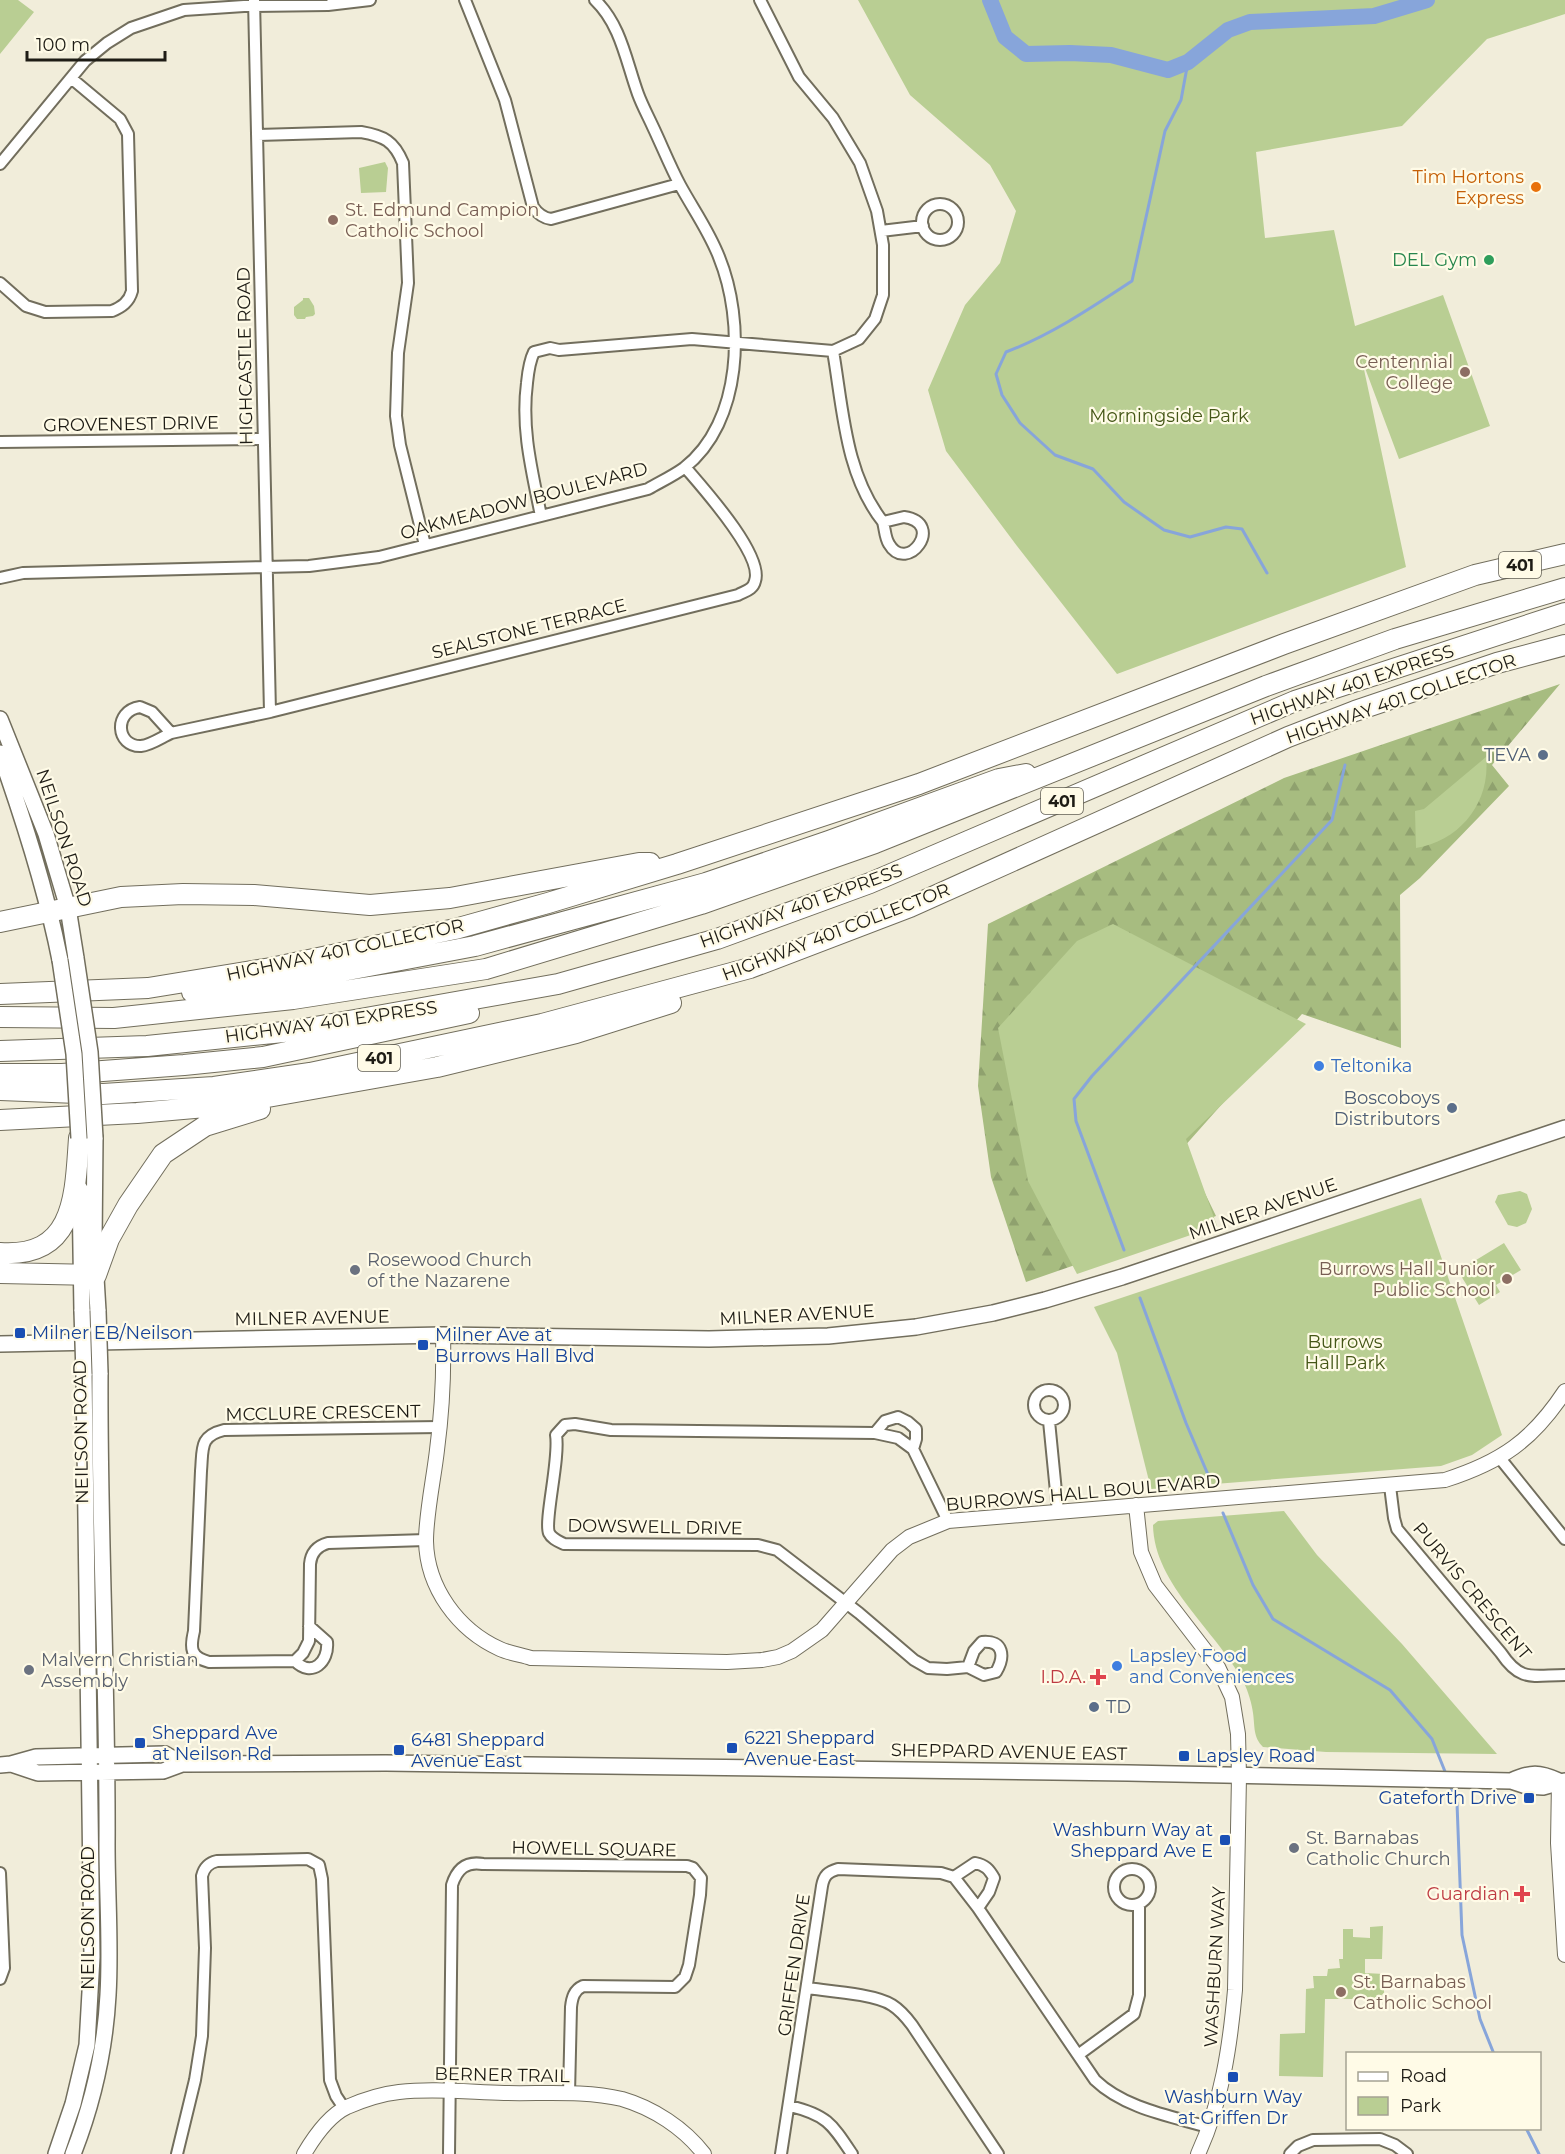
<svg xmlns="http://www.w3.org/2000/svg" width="1565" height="2154" font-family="Montserrat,sans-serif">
<defs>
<pattern id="forest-firs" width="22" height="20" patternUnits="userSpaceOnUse" patternTransform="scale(1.5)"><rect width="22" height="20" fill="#a7bc80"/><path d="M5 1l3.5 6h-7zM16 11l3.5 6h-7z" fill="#8fa16e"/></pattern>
</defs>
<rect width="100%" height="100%" fill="#f1edda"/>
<path fill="url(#forest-firs)" d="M1560,684L1492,765L1509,786L1420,878L1400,895L1401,1048L1302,1014L1183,1148L1216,1216L1026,1282L991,1177L978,1086L988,924L1284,778Z"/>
<path fill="#b9ce93" d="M0,0H18L34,12L0,54Z
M858,0H1565V14L1487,39L1402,126L1256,152L1265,238L1334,230L1355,326L1443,295L1490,426L1399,459L1362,360L1406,567L1117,674L1017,546L946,451L928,390L965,305L1000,263L1016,211L990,165L910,95Z
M385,162L388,168L386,192L361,193L359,168Z
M303,298H309L314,306L315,314L313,316L306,317L305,319H297L294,315V307L303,300Z
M1486,757C1491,802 1460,841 1416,848L1415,811L1424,809Z
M1113,924L1306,1024L1186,1139L1217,1226L1077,1274L1028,1181L998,1028L1077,941Z
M1520,1191L1527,1194L1532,1209L1526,1223L1517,1227L1508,1225L1495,1202L1498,1195Z
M1421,1198L1502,1435L1472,1455L1441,1466L1151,1489L1117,1353L1094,1307Z
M1504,1243L1521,1270L1496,1285L1500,1292L1479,1305L1458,1271Z
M1284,1511L1317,1555L1402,1644L1497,1754L1326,1752L1263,1747C1253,1737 1255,1727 1253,1713C1252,1704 1248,1691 1244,1683C1217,1631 1154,1585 1153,1525L1158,1521Z
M1383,1926L1382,1959H1365V1973L1384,1974V1993L1377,1999H1325L1323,2077L1279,2076L1280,2034L1305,2033L1306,1989L1314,1988L1313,1976H1327L1328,1969L1340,1968L1339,1959H1343V1929H1353V1937L1370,1938V1927Z"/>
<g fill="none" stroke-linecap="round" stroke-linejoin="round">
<path stroke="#87a5da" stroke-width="3" d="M1188,62L1181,100L1165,131L1132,281C1091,308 1051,335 1006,352L996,374L1002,395L1020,423L1055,455L1093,469L1124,502L1164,530L1190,537L1226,527L1242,529L1267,573
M1124,1250L1076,1121L1074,1099L1092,1076L1332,820L1345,765
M1140,1298L1186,1423L1209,1477
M1223,1513L1253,1585L1273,1619L1390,1690L1432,1739L1446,1774
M1450,1785L1457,1803L1462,1935L1480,2019L1494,2054
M1526,2128L1539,2154"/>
<path stroke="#87a5da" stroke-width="16" d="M990,0L1005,37L1026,54L1070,53L1111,55L1168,70L1188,62L1228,30L1250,22L1374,16L1427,0"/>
<defs>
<path id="minor" d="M254,0L270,712
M465,0L505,100L533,207C538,214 543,218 551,219L679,184
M258,135L361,132C384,136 394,141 403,163L408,283L398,353L396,416L400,445L425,545
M0,164L85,61L107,43L131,28L184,10L244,6L328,5L370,0
M922 222a18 18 0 1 1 36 0a18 18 0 1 1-36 0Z
M881,231L923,226
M0,283L26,306L45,312L112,311C122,307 129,302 132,291L128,134L120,119L71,78
M833,351C843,409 845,474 883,522
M0,442L263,439
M541,516C532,471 521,429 527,383C528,373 529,362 534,352L550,348L559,350L692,339L833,351L859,339L875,319L883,295V245L877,211L860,163L833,118L799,77L760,0
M904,517C946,523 907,575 889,544C885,538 885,529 883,522Z
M0,578L23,573L309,566L379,557L648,489C660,482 673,476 684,468C743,422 745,321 719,257C709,231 693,209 680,185C670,166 662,146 653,127C648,116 642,105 638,94C626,61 621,25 595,0
M140,707L152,712L171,733C162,737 151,745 141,746C116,747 113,711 140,707Z
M171,733L270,712L738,595C745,591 753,590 755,581C764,555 702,487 685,467
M1034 1405a15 15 0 1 1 30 0a15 15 0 1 1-30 0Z
M1049,1421L1058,1512
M875,1433L885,1421L898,1417L908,1422L916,1429V1439L913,1449
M1499,1457L1565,1539
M1390,1486L1394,1518L1397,1529L1501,1653C1521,1683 1533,1675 1565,1675
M948,1521L913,1449L898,1438L875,1433L611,1430L575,1424L565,1425L556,1435C560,1458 544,1521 549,1533C552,1539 558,1541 564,1544L758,1545L777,1550L859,1613L914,1660L928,1668L947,1669L968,1667L984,1675L996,1672C1005,1657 1004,1640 982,1642L974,1651L968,1667
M426,1540L328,1543C317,1546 311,1553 310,1564L309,1641L303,1653L295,1661L209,1662C190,1657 190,1648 194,1631L201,1471C203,1449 199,1436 224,1430L440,1427
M295,1661C312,1678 329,1662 327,1642L309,1626
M1114 1887a18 18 0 1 1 36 0a18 18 0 1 1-36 0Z
M0,1873L4,1968L0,1979
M954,1877L975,1863C985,1865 989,1869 994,1878L989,1892L978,1908
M807,1988C828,1991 875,1994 892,2005C900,2010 906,2017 912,2025L998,2154
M1078,2055L1134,2014L1139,1995V1904
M790,2106C827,2115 832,2124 852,2154
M177,2154L195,2080L202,2036L205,1948L202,1876C204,1868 208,1863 217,1861L308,1859L319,1865L322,1879L330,2080L336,2096L344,2108
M449,2154L452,1885C457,1869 466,1861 483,1864L687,1866L693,1868L701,1878L700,1895L689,1965L685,1977L675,1987L583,1986C574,1990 572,1998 571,2007L569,2094
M781,2154L822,1886C824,1875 828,1872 838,1869L941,1873L954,1877L978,1908L1095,2080C1124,2108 1170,2116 1208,2127
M1290,2154L1298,2146L1313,2140L1380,2139L1395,2145L1407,2154"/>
<path id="tertiary" d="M443,1335C444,1373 442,1412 437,1450C434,1477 426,1514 426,1541C427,1588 458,1630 500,1649C509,1653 521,1655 531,1658L727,1662L762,1660L778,1657L792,1651L822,1630L892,1550L909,1537L948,1521L1445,1480C1501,1462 1532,1441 1565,1391
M1136,1505L1141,1552L1155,1585L1218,1667L1232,1697L1238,1734L1239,1776L1235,1990C1230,2046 1222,2102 1198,2154
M1559,1781L1558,1843L1565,1955
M304,2154C314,2137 328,2116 347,2107C363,2100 381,2094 399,2092C433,2088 469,2092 504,2093C542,2094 584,2090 622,2099C653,2108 684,2128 704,2154"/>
<path id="secondary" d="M0,719L46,834L68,908L76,958
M0,753C24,821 46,889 60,960
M95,1138L94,1244L98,1311
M80,1189L82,1311
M0,1344L443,1335L709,1339L828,1336L916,1327L993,1313L1045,1300L1122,1277L1565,1128
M11,1764L38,1773L163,1771L182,1764L386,1763L1128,1773L1511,1781L1526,1786L1543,1787L1565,1781
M0,1765L11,1764L36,1757L165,1754L182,1764
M1511,1781C1531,1772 1539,1772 1559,1781
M56,2154L73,2104L87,2045L92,1957L84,1374
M73,2154C93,2103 105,2050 108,1995C111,1945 107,1895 107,1845C108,1688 99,1531 100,1373"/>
<path id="motorway" d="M0,922L121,897L183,894L254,895L370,905L450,898L639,863H650
M192,992L274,984L475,946L706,883L829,841L999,779L1026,774
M0,994L148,988L271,968L455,929L548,903L677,864L919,784L1284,644L1475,575L1565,554
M0,1017L114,1018L293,999L486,969L701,904L875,843L1266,686L1395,639L1565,588
M0,1051L147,1046L293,1031L558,984L717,939L870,883L1295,701L1565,613
M0,1074H62L184,1065L263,1057L469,1013
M0,1090L103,1094L214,1087L310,1073L542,1024L750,968L910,907L1288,737L1355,711L1497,663L1565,645
M0,1120L137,1113L217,1106L437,1067L576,1033L671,1003
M0,1253C76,1258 75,1194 79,1138
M0,1273L96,1275L109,1239L128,1205L163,1154L205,1126L260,1109"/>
</defs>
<use href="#minor" stroke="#726e5d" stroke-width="14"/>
<use href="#tertiary" stroke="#726e5d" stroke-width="16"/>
<use href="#secondary" stroke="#726e5d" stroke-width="18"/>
<use href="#motorway" stroke="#726e5d" stroke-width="22"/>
<use href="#minor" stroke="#fff" stroke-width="10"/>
<use href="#tertiary" stroke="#fff" stroke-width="14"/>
<use href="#secondary" stroke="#fff" stroke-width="15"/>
<use href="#motorway" stroke="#fff" stroke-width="20"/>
<defs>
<path id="secondary-bridge" d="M76,958L90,1052L95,1138
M60,960L74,1054L79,1138
M82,1311L84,1374
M98,1311L100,1373"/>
</defs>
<use href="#secondary-bridge" stroke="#726e5d" stroke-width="18" stroke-linecap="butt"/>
<use href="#secondary-bridge" stroke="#fff" stroke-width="15"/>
</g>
<circle fill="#e8710a" stroke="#fffbe7" stroke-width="2" cx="1536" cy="187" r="6"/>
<g fill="#8d6e63" stroke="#fffbe7" stroke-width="2">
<circle cx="333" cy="220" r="6"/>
<circle cx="1465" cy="372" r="6"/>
<circle cx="1507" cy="1279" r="6"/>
<circle cx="1341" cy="1992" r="6"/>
</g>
<circle fill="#2e9e5b" stroke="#fffbe7" stroke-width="2" cx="1489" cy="260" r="6"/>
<g fill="#5c6f8a" stroke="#fffbe7" stroke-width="2">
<circle cx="1543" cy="755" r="6"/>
<circle cx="1452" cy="1108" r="6"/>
<circle cx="1094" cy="1707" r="6"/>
</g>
<g fill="#3f7fe0" stroke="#fffbe7" stroke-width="2">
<circle cx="1319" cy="1066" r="6"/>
<circle cx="1117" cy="1666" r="6"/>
</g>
<g fill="#6b7280" stroke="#fffbe7" stroke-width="2">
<circle cx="355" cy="1270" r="6"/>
<circle cx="29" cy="1670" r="6"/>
<circle cx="1294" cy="1848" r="6"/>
</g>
<g fill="#1a4fb4" stroke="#fffbe7" stroke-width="2">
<rect x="14" y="1327" width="12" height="12" rx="3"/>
<rect x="417" y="1339" width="12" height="12" rx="3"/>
<rect x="134" y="1737" width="12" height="12" rx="3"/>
<rect x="726" y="1742" width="12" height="12" rx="3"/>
<rect x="393" y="1744" width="12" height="12" rx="3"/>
<rect x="1178" y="1750" width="12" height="12" rx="3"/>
<rect x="1523" y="1792" width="12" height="12" rx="3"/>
<rect x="1219" y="1834" width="12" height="12" rx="3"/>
<rect x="1227" y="2071" width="12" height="12" rx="3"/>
</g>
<g fill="#e0444e" stroke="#fffbe7" stroke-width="2">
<path d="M1095 1668h6v6h6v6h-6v6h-6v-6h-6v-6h6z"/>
<path d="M1519 1885h6v6h6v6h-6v6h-6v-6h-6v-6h6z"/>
</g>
<g text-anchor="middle" stroke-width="4.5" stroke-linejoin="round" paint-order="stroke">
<g fill="#fffbe7" stroke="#625f54" stroke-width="1.5">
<rect x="1499" y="552" width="42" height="26" rx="4.5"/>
<rect x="1041" y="788" width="42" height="26" rx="4.5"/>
<rect x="358" y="1045" width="42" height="26" rx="4.5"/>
</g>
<g font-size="16" font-weight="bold" fill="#1e1c15">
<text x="1520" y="571">401</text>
<text x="1062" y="807">401</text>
<text x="379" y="1064">401</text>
</g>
<g font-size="18" fill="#c56008" stroke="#fffbe7" text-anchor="end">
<text x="1524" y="183">Tim Hortons<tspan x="1524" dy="21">Express</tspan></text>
</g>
<g font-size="18" fill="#785e54" stroke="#fffbe7" text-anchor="start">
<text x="345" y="216">St. Edmund Campion<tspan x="345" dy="21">Catholic School</tspan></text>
<text x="1453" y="368" text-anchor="end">Centennial<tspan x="1453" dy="21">College</tspan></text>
<text x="1495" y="1275" text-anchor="end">Burrows Hall Junior<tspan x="1495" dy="21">Public School</tspan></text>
<text x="1353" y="1988">St. Barnabas<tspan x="1353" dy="21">Catholic School</tspan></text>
</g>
<g font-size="18" fill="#27864d" stroke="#fffbe7" text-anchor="end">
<text x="1477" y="266">DEL Gym</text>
</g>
<g font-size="18" fill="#1e1c15" stroke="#fffbe7">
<text transform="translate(245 356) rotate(-91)" y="6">HIGHCASTLE ROAD</text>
<text transform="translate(131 424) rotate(-1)" y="6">GROVENEST DRIVE</text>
<text transform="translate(524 501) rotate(-15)" y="6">OAKMEADOW BOULEVARD</text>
<text transform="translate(529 629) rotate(-14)" y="6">SEALSTONE TERRACE</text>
<text transform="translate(1352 685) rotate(-19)" y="6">HIGHWAY 401 EXPRESS</text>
<text transform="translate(1401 699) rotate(-19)" y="6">HIGHWAY 401 COLLECTOR</text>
<text transform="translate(64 838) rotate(72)" y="6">NEILSON ROAD</text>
<text transform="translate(801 906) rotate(-20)" y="6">HIGHWAY 401 EXPRESS</text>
<text transform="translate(836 932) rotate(-21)" y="6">HIGHWAY 401 COLLECTOR</text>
<text transform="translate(345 950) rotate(-12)" y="6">HIGHWAY 401 COLLECTOR</text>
<text transform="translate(331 1022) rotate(-8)" y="6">HIGHWAY 401 EXPRESS</text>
<text transform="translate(1263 1209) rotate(-19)" y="6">MILNER AVENUE</text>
<text transform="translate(797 1315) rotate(-3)" y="6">MILNER AVENUE</text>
<text transform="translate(312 1318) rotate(-1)" y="6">MILNER AVENUE</text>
<text transform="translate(323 1413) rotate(-1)" y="6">MCCLURE CRESCENT</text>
<text transform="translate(81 1432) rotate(-91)" y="6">NEILSON ROAD</text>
<text transform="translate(1083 1493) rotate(-5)" y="6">BURROWS HALL BOULEVARD</text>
<text transform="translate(655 1527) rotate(1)" y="6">DOWSWELL DRIVE</text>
<text transform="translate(1472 1591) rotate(50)" y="6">PURVIS CRESCENT</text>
<text transform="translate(1009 1752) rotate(1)" y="6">SHEPPARD AVENUE EAST</text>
<text transform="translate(594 1849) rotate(1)" y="6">HOWELL SQUARE</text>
<text transform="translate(88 1918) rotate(-90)" y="6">NEILSON ROAD</text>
<text transform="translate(794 1965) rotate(-82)" y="6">GRIFFEN DRIVE</text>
<text transform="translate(1215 1967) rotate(-87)" y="6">WASHBURN WAY</text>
<text transform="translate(502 2075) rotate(1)" y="6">BERNER TRAIL</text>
</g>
<g font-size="18" fill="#445616" stroke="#fffbe7">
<text x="1169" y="422">Morningside Park</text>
<text x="1345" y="1348">Burrows<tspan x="1345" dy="21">Hall Park</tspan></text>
</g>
<g font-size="18" fill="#4e5e75" stroke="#fffbe7" text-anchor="end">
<text x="1531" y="761">TEVA</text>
<text x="1440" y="1104">Boscoboys<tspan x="1440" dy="21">Distributors</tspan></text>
<text x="1106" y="1713" text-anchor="start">TD</text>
</g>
<g font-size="18" fill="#366cbe" stroke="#fffbe7" text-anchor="start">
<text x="1331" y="1072">Teltonika</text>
<text x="1129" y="1662">Lapsley Food<tspan x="1129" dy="21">and Conveniences</tspan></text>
</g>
<g font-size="18" fill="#5b616d" stroke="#fffbe7" text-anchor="start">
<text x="367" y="1266">Rosewood Church<tspan x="367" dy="21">of the Nazarene</tspan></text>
<text x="41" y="1666">Malvern Christian<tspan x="41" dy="21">Assembly</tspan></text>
<text x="1306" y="1844">St. Barnabas<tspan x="1306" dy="21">Catholic Church</tspan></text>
</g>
<g font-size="18" fill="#164399" stroke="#fffbe7" text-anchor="start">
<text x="32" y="1339">Milner EB/Neilson</text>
<text x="435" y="1341">Milner Ave at<tspan x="435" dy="21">Burrows Hall Blvd</tspan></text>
<text x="152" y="1739">Sheppard Ave<tspan x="152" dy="21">at Neilson Rd</tspan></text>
<text x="744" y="1744">6221 Sheppard<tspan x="744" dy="21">Avenue East</tspan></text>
<text x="411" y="1746">6481 Sheppard<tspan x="411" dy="21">Avenue East</tspan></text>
<text x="1196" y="1762">Lapsley Road</text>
<text x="1517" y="1804" text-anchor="end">Gateforth Drive</text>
<text x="1213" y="1836" text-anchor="end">Washburn Way at<tspan x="1213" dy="21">Sheppard Ave E</tspan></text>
<text x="1233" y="2103" text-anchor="middle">Washburn Way<tspan x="1233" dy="21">at Griffen Dr</tspan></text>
</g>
<g font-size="18" fill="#be3a42" stroke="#fffbe7" text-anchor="end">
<text x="1086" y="1683">I.D.A.</text>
<text x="1510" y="1900">Guardian</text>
</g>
</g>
<rect x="1346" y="2052" width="195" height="78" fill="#fffbe7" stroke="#a5a293" stroke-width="1.5"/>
<rect x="1358" y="2072" width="30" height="9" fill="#ffffff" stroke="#a5a293" stroke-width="1.5"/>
<text x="1400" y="2082" font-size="18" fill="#1e1c15">Road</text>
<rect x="1358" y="2097" width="30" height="18" fill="#b9ce93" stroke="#a5a293" stroke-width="1.5"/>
<text x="1400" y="2112" font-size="18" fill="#1e1c15">Park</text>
<path d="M27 51v9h138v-9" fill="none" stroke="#1e1c15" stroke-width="3"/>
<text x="36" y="51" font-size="18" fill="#1e1c15" stroke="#fffbe7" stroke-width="4.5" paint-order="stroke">100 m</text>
</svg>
